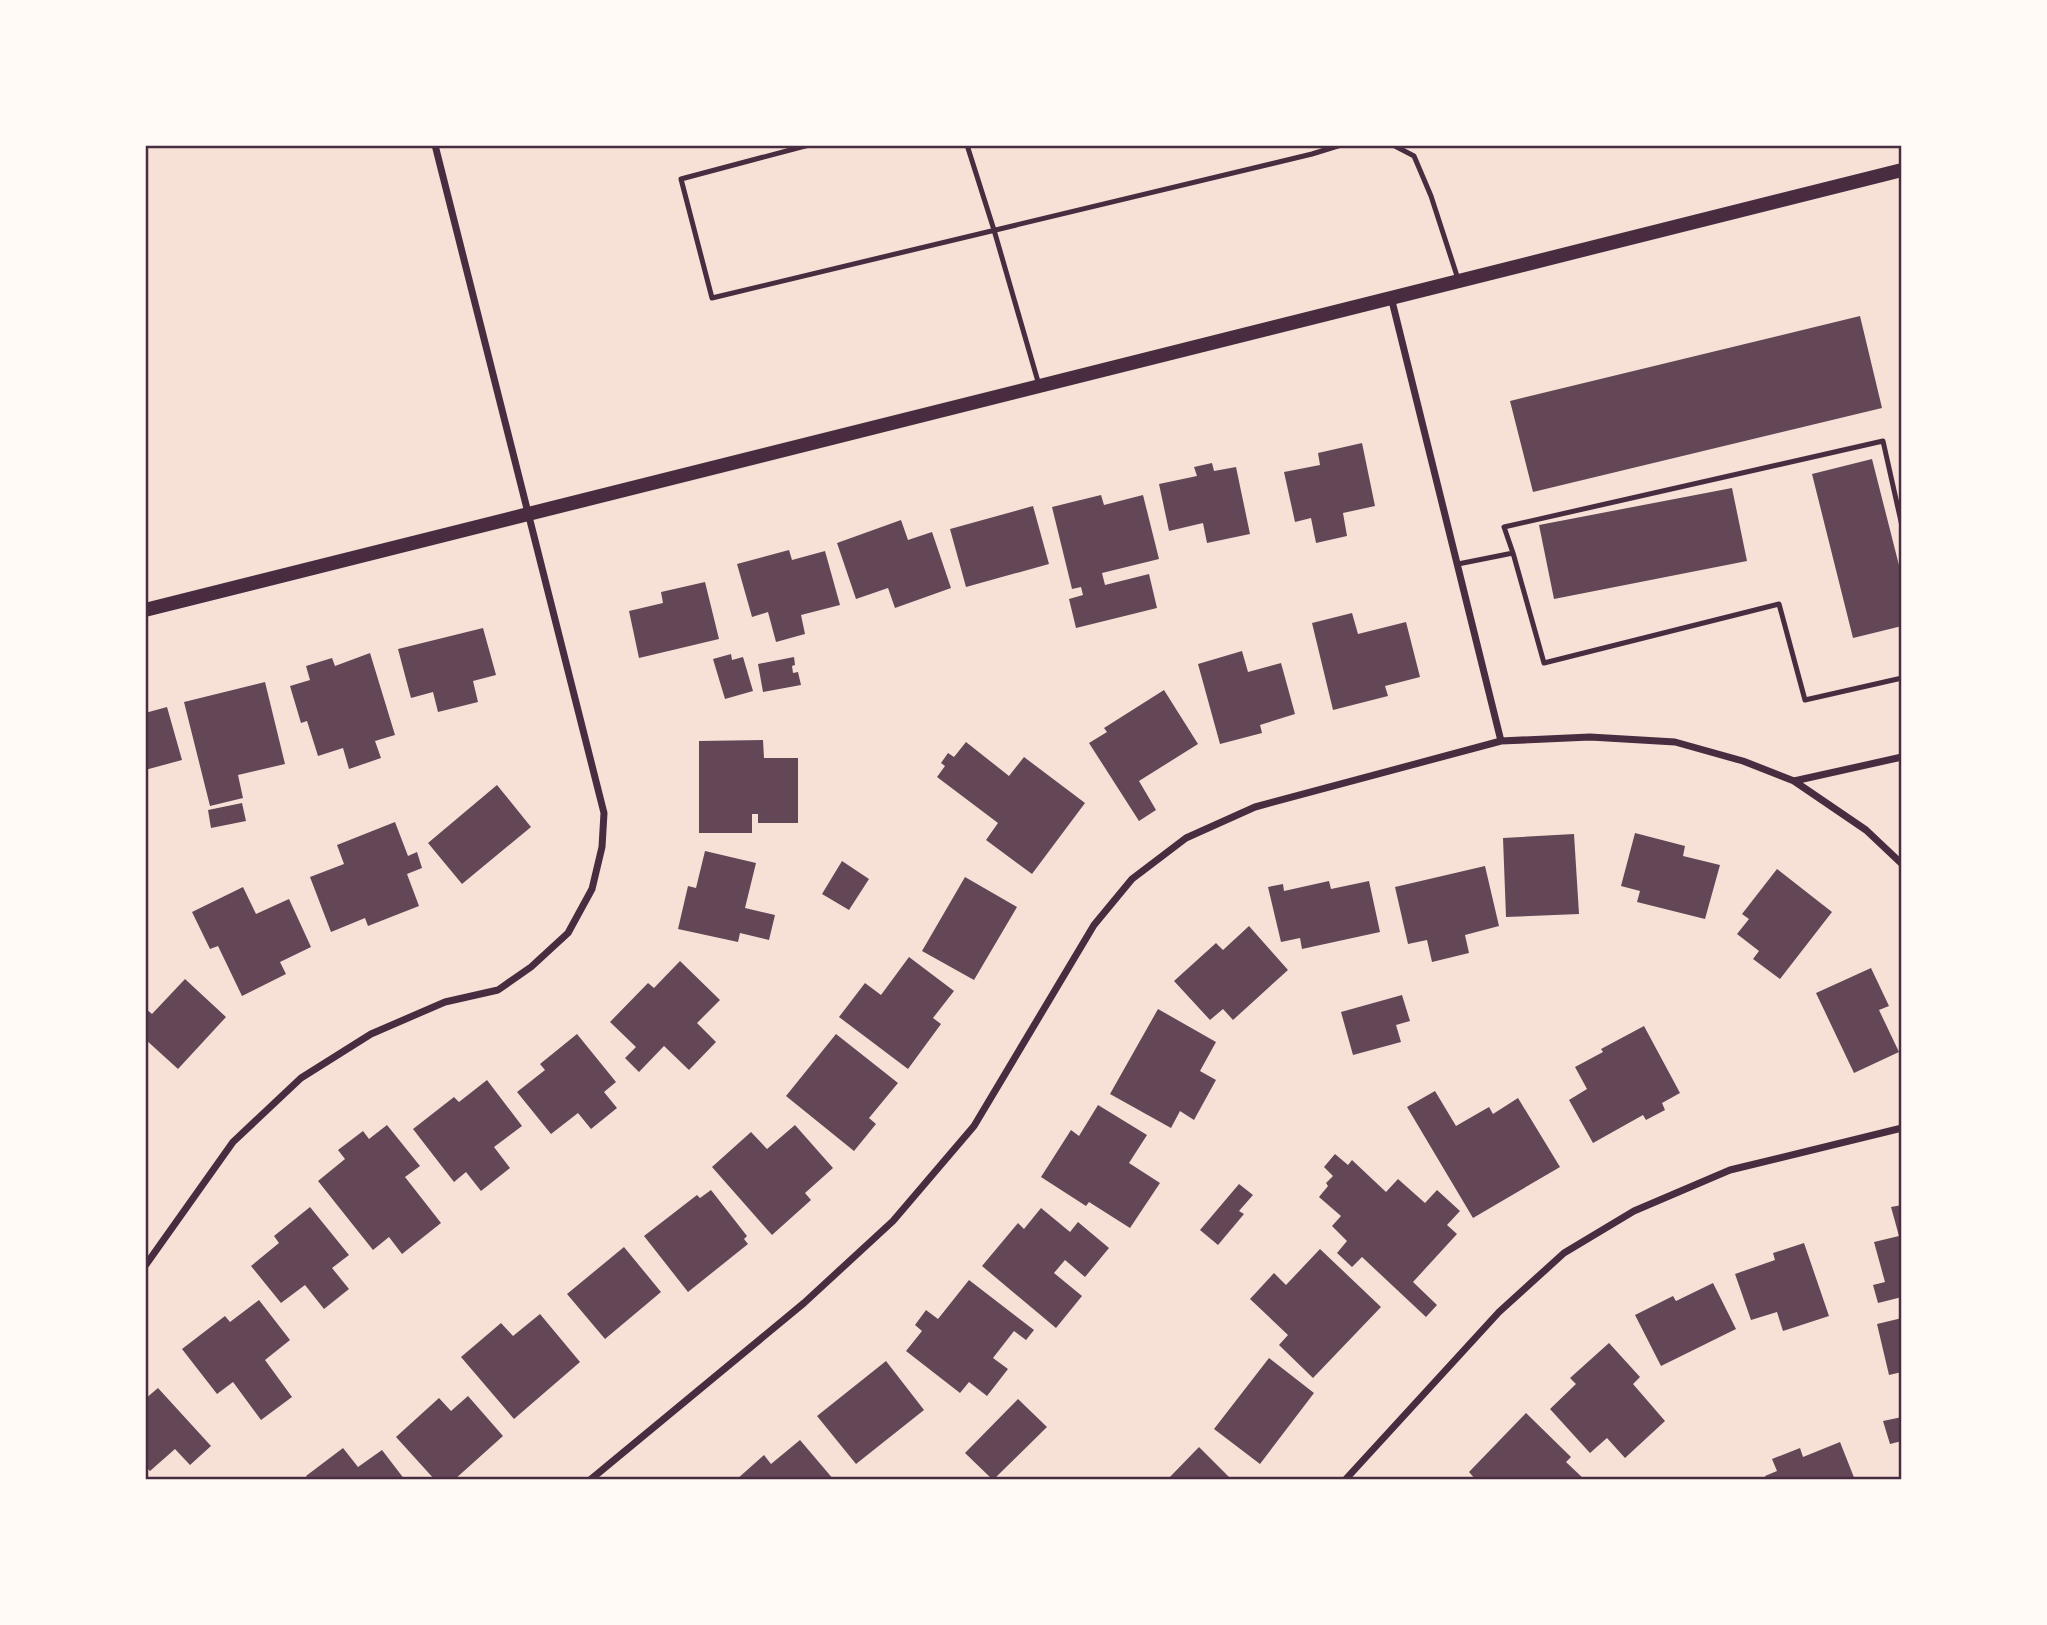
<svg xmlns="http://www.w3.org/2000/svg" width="2047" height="1625" font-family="Karla,sans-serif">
<rect width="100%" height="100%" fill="#f7e1d7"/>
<path fill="#644757" d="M1860,316L1882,408L1533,492L1510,401Z
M1362,443L1375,506L1343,513L1347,536L1316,543L1311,518L1295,522L1284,472L1320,465L1318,453Z
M1872,459L1902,577V626L1853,638L1812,474Z
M1212,463L1214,471L1236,467L1250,534L1207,543L1203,523L1169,531L1159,484L1197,476L1194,467Z
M1732,488L1747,561L1554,599L1539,525Z
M1101,495L1104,505L1143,495L1159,559L1102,573L1105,585L1149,574L1157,608L1076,628L1069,599L1083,595L1081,587L1072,589L1052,507Z
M1033,506L1049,564L966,587L950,529Z
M901,520L908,540L932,532L951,588L895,608L888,588L856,599L837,543Z
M789,550L792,560L825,551L840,605L801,615L805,634L776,642L768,612L752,617L737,564Z
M705,582L719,639L639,658L629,611L663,603L661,592Z
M1352,613L1358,634L1406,622L1420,677L1385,686L1388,696L1333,710L1312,623Z
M483,628L496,675L473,681L478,702L438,712L433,692L411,698L398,649Z
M1242,651L1248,672L1281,663L1295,714L1260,725L1262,733L1220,744L1198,664Z
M370,653L395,735L375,741L381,758L349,769L343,748L318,756L307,721L301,723L290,686L310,680L306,666L332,658L335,666Z
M731,654L732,660L743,657L753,691L725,699L713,659Z
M794,657L795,665L792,666L793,673L798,672L801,685L763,692L758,664Z
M265,682L285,764L238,775L243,798L210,806L184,702Z
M1164,690L1198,744L1139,781L1156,810L1139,821L1089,743L1107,732L1104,728Z
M167,707L182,760L145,770V713Z
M763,740L764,758H798V823H758V814H752V833H699V741Z
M966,742L1009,776L1024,757L1085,803L1032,874L986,840L998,823L937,777L945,766L941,763L948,753L954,757Z
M497,785L531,827L462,884L428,843Z
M242,803L246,821L211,828L208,810Z
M395,822L408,856L417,852L422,868L407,874L419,906L368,926L365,918L331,932L310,877L344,864L337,845Z
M1635,833L1685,846L1683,856L1720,865L1705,919L1637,902L1640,891L1621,886Z
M1574,834L1579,914L1506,917L1503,838Z
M705,851L756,863L745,908L775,915L769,940L740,933L738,942L678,929L688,886L696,888Z
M842,861L869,879L849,910L822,894Z
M1485,866L1499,926L1465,935L1469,953L1432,962L1427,940L1408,944L1395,887Z
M1777,869L1832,912L1780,979L1753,959L1759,951L1737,934L1749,919L1742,914Z
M965,877L1017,907L974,980L922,951Z
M1329,881L1331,889L1369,881L1380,932L1302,949L1300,938L1281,942L1268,887L1283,884L1284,891Z
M243,887L256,914L289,899L311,947L280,962L286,974L242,996L218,946L210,949L192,912Z
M1249,926L1288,970L1233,1020L1223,1009L1210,1020L1174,981L1216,943L1223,950Z
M909,957L954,991L933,1018L941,1024L908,1069L839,1017L865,983L881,995Z
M680,961L720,1000L697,1023L716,1042L689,1070L664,1046L639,1072L625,1058L636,1047L610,1022L648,983L654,988Z
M1871,968L1889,1006L1879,1010L1899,1052L1854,1073L1816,993Z
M185,979L226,1017L178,1069L145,1039V1008L152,1014Z
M1402,995L1410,1021L1396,1025L1401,1042L1353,1055L1341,1012Z
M1158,1009L1216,1042L1200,1071L1216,1080L1194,1120L1180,1111L1171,1128L1110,1094Z
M1644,1026L1680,1093L1662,1103L1665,1110L1646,1120L1643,1115L1593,1143L1569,1100L1587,1089L1575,1067L1603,1052L1601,1049Z
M577,1034L616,1082L604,1092L617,1108L591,1129L578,1113L551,1134L517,1092L545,1070L540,1064Z
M836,1034L898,1083L869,1118L876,1124L854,1151L786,1096Z
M487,1080L522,1126L494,1147L510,1168L481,1191L466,1172L454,1182L413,1129L454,1097L459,1102Z
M1435,1091L1456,1126L1489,1107L1493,1114L1518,1098L1560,1167L1473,1218L1407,1107Z
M1098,1105L1147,1135L1129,1163L1160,1183L1130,1228L1089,1202L1086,1206L1041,1177L1071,1130L1079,1136Z
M387,1125L420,1166L405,1177L441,1223L402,1254L389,1237L373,1250L318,1181L345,1159L338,1150L363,1131L369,1139Z
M795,1125L833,1168L805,1193L811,1200L772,1235L712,1167L751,1132L767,1149Z
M1335,1154L1348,1165L1352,1160L1386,1192L1398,1179L1425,1203L1437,1190L1460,1211L1447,1225L1457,1234L1413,1282L1437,1305L1426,1317L1362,1257L1352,1267L1337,1253L1347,1241L1332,1226L1341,1216L1319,1197L1328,1186L1326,1183L1333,1176L1324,1167Z
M1239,1184L1253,1195L1239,1211L1244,1214L1218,1245L1200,1230Z
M711,1190L747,1236L744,1239L748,1244L688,1292L644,1236L697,1195L700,1198Z
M1902,1205V1297L1878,1303L1873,1285L1885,1282L1874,1242L1899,1236L1891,1207Z
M310,1207L349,1255L332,1268L349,1289L324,1309L305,1285L281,1303L251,1266L279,1243L274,1236Z
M1041,1208L1070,1232L1078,1222L1109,1248L1085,1277L1065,1260L1054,1273L1082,1296L1056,1328L982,1266L1018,1223L1024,1229Z
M1804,1243L1829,1316L1783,1331L1777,1312L1751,1320L1735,1274L1775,1260L1773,1253Z
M624,1247L661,1292L605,1339L567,1294Z
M1320,1249L1381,1307L1313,1378L1279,1345L1288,1335L1250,1299L1274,1273L1286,1285Z
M969,1280L1034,1330L1026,1340L1014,1331L993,1358L1008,1369L987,1396L969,1382L960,1393L906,1351L922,1331L915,1325L926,1310L938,1319Z
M1713,1283L1736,1329L1661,1366L1635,1315L1673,1296L1676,1301Z
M259,1300L290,1340L265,1360L292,1397L261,1420L233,1382L217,1394L182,1349L225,1316L230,1322Z
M540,1314L580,1362L514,1419L461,1357L501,1323L513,1336Z
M1902,1318V1372L1889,1375L1877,1324Z
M1609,1343L1640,1377L1633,1384L1665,1421L1625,1458L1607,1438L1590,1453L1550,1409L1576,1384L1570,1378Z
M1269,1358L1314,1393L1260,1464L1214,1429Z
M886,1361L924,1410L856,1464L817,1416Z
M158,1388L211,1446L190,1465L175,1449L150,1471L145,1466V1399Z
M468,1396L503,1436L454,1480H435L396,1437L439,1398L451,1411Z
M1018,1399L1047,1427L993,1480L965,1453Z
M1526,1413L1571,1457L1566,1462L1585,1480H1476L1469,1472Z
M1902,1417V1441L1890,1444L1883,1421Z
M800,1440L834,1480H736L764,1455L771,1464Z
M1840,1442L1855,1480H1767L1765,1476L1777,1471L1772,1459L1800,1448L1803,1457Z
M1199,1447L1232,1480H1167Z
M343,1448L358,1467L382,1450L405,1480H309L306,1476Z"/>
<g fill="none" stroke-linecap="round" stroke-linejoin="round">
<path stroke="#4a2c40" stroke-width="5" d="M809,145L681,179L712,298L1312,154L1341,145
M967,145L994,230L1039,385
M1393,145L1414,156L1431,196L1458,279
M1513,553L1504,527L1883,441L1902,526
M1458,564L1513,553L1544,663L1779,604L1805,700L1902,678"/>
<path stroke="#4a2c40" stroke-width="7" d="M1391,297L1501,741
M1794,781L1902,757
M145,1266L233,1142L301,1078L371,1034L445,1002L498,990L531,967L568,933L592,889L602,847L604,813L435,145
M590,1480L804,1303L893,1221L974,1126L1094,925L1132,879L1186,838L1255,807L1501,741L1590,737L1675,742L1743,761L1794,781L1866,830L1902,864
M1345,1480L1499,1312L1564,1253L1634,1211L1730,1170L1902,1128"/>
<path stroke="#4a2c40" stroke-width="14" d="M145,610L1902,170"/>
</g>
<rect width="2047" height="1625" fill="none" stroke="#fffaf5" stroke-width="294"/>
<rect x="147" y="147" width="1753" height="1331" fill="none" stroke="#4a2c40" stroke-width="2.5"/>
</svg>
